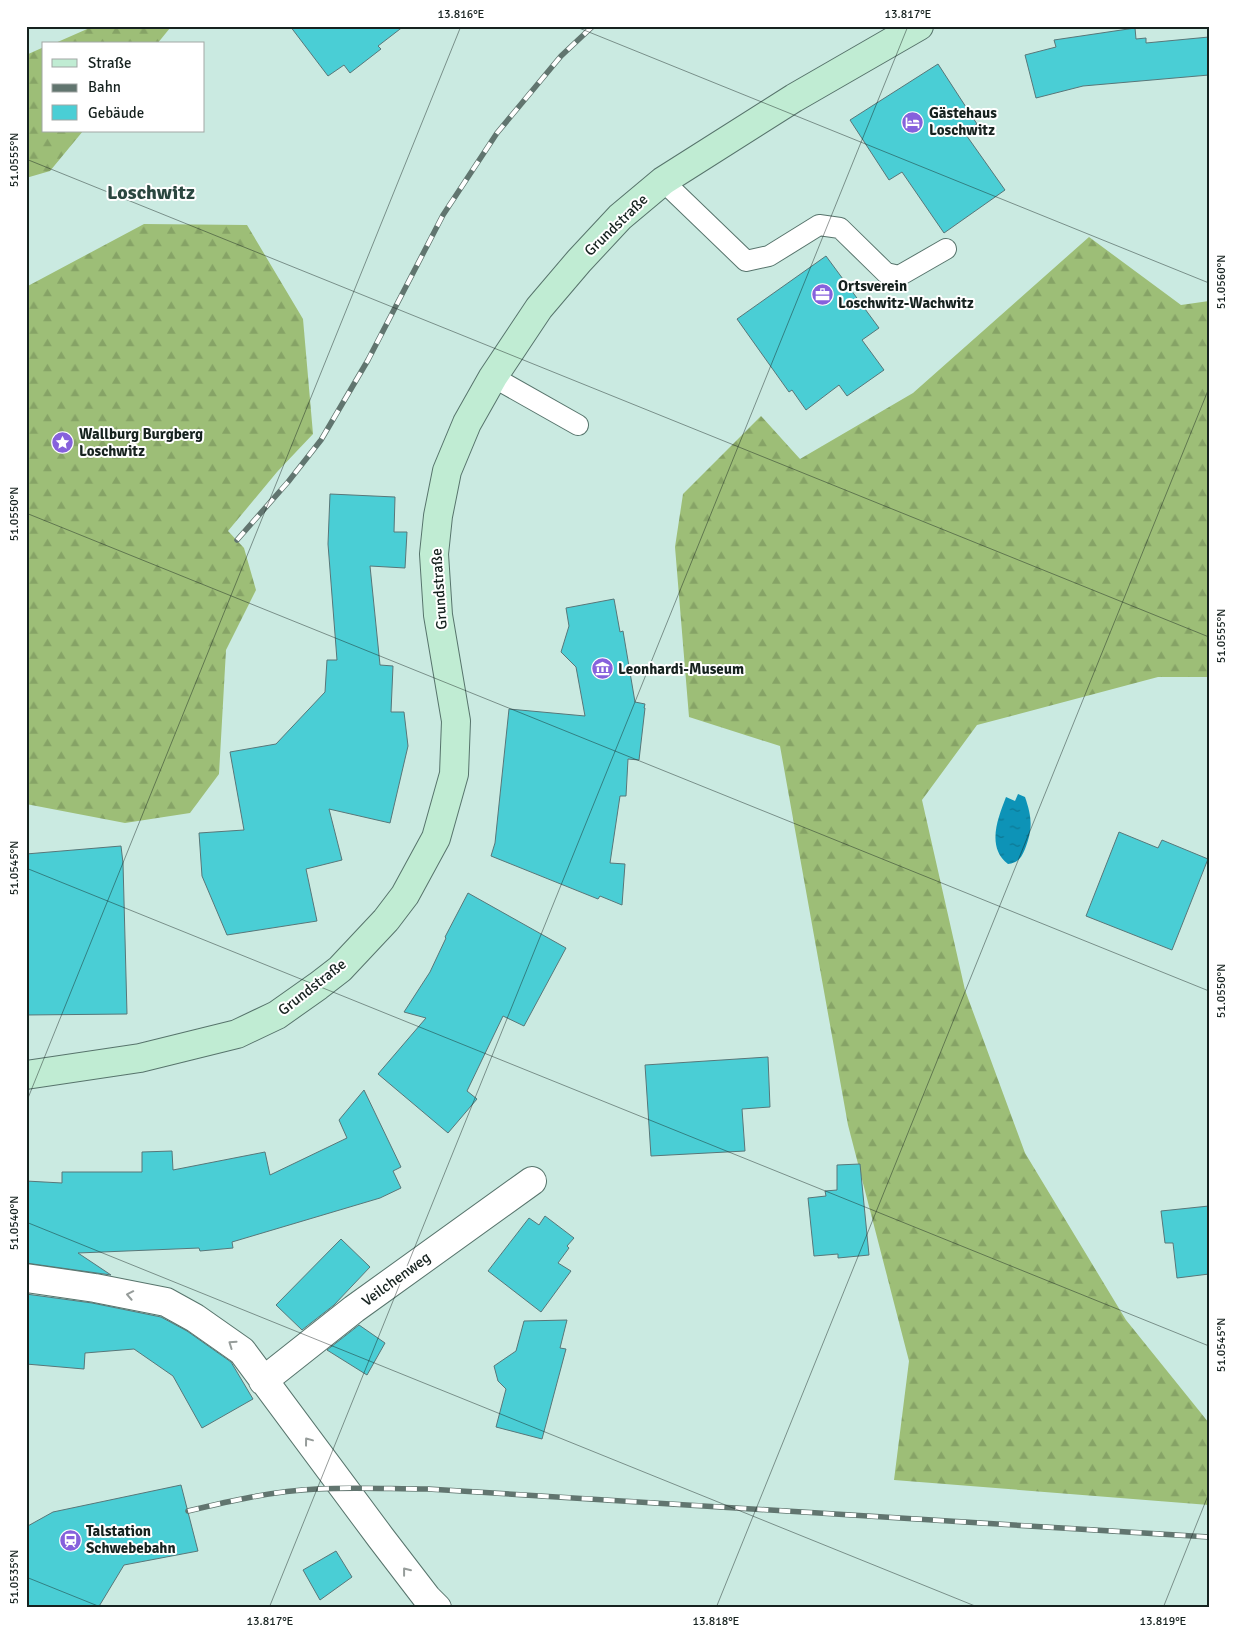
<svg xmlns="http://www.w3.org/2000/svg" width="1235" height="1634" font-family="Signika,sans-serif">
<defs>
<pattern id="forest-firs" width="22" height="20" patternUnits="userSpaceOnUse" patternTransform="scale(1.25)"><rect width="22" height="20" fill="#9dbe77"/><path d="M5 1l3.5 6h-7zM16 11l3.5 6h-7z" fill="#86a366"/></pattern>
<pattern id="water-ripples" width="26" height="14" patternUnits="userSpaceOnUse" patternTransform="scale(1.25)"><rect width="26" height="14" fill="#0d93b7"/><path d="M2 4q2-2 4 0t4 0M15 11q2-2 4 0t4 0" fill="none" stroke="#0c7894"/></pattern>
</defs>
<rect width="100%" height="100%" fill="#caeae1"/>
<path fill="url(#forest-firs)" d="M94,26H169L170,28L157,44H53Z
M44,47V131H83L50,171L26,178V55Z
M144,224L247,225L303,319L313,434L277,472L228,531L244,548L256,590L226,650L219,774L190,813L125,823L26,804V287Z
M1089,237L1181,305L1209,301V677H1158L977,725L922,800L965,990L1025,1153L1126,1320L1209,1423V1505L894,1480L909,1361L848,1125L780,746L689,717L675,547L683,494L761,416L800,459L913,393Z"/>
<path fill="url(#water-ripples)" d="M1018,794L1025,797C1032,817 1033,829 1025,849C1021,858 1019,862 1008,864C986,847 998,818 1006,797L1015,801Z"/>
<path fill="#4aced5" stroke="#587779" d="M290,26H404L378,46L381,49L350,73L344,65L328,76Z
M1135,28L1136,39L1146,38V43L1209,37V75L1083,86L1036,98L1025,55L1056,47L1054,40Z
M938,64L977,124L964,132L1005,190L944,233L902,172L889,180L850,120Z
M826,256L879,328L862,340L884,370L847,396L839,385L806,410L792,390L789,392L737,319Z
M330,494L395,497L394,532H407L405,568L370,566L380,665L393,666L391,712H404L408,746L390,823L329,809L342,860L306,869L317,921L227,935L202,876L199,833L244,830L230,752L276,744L325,692L327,660H337L328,544Z
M614,599L620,632L623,631L635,702L645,704L644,708H645L639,760L628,759L626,796H620L610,863L625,864L622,905L600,896L598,899L491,856L495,843L509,709L585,716L576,667L561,652L569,626L566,608Z
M1119,832L1158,848L1162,840L1208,859L1172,950L1086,916Z
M121,846L123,863L127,1014L26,1015V854Z
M468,893L566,948L524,1026L503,1016L467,1091L477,1099L448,1133L378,1074L426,1018L404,1012L430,972L446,938L445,937Z
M768,1057L770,1107L742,1109L745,1151L651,1156L645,1065Z
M364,1090L401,1167L393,1171L401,1188L380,1198L232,1242L233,1248L200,1251L199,1248L78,1253L111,1275L26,1263V1181L62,1183V1172H142V1152L172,1151L173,1170L265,1152L270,1175L347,1138L339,1120Z
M860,1164L869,1255L838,1258V1254L814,1256L808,1198L826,1196L825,1191L837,1190V1165Z
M1209,1206V1274L1177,1278L1173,1243H1165L1161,1211Z
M545,1216L574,1238L567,1246L569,1248L558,1263L571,1271L541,1312L488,1271L529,1218L539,1225Z
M341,1239L370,1267L334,1305L302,1330L276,1305Z
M26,1294L92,1303L161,1317L187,1331L231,1362L253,1399L202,1428L173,1376L134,1349L85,1353L84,1369L26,1364Z
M567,1320L560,1348L566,1349L542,1439L496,1427L506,1389L498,1381L494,1366L516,1351L524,1321Z
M359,1325L385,1343L367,1375L327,1350Z
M181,1485L198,1551L124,1565L98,1608H26V1527L53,1512Z
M336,1551L352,1577L320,1600L303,1570Z"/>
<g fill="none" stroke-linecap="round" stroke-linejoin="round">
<defs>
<path id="lane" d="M663,181L746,261L769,256L819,225L840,228L886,273L899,276L946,249
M493,377L578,425"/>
<path id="street" d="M26,1278L95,1288L166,1302L195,1318L242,1351L381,1538L427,1598L437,1608
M263,1381L354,1309L532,1181"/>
<path id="secondary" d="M26,1075L140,1058L237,1034L277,1015L318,986L340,969L386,920L405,895L436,838L454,774L456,721L438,615L434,554L438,516L447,471L467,423L493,377L539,308L579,261L620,217L663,181L794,98L919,26"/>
</defs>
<use href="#lane" stroke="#57746c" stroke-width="22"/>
<use href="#street" stroke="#57746c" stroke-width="30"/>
<use href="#secondary" stroke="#57746c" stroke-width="30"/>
<use href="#lane" stroke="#fff" stroke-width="20"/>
<use href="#street" stroke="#fff" stroke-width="28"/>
<use href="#secondary" stroke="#c0ecd3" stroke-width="28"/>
<defs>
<path id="rail" d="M237,540L288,482L321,440L368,360L443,215L497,133L561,56L593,26
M188,1511C230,1501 273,1491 317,1489C354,1487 391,1489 428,1489L1209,1537"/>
</defs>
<use href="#rail" stroke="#61756f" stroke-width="5.5"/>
<use href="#rail" stroke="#fff" stroke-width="4" stroke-dasharray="11" stroke-linecap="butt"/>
</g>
<defs><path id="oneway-chevron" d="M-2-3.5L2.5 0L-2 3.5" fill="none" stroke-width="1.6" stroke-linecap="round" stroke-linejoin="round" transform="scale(1.25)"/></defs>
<g stroke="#969c9a">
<use href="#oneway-chevron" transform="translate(130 1295) rotate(-169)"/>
<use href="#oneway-chevron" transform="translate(232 1344) rotate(-145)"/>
<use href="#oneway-chevron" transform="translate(308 1441) rotate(-127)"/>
<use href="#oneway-chevron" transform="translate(406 1571) rotate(-128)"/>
</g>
<path fill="none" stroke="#16221f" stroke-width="1" stroke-opacity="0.45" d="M574,26L1209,283M26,159L1209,637M26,513L1209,991M26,868L1209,1346M26,1103L461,26M26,1222L980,1608M26,1577L103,1608M269,1608L908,26M716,1608L1209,388M1163,1608L1209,1493"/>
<defs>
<symbol id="hotel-disc" viewBox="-11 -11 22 22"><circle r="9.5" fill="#8661dc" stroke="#fff"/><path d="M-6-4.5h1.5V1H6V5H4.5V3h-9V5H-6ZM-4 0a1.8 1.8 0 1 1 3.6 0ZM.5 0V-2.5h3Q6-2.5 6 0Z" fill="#fff"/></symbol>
<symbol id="office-disc" viewBox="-11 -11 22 22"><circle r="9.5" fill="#8661dc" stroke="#fff"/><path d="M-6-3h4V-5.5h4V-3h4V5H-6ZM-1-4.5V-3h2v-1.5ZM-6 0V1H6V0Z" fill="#fff"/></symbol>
<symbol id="sight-disc" viewBox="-11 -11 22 22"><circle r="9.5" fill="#8661dc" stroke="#fff"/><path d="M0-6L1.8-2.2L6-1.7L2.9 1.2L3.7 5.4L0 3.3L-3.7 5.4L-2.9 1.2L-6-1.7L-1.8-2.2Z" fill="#fff"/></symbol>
<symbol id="museum-disc" viewBox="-11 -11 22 22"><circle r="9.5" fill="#8661dc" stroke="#fff"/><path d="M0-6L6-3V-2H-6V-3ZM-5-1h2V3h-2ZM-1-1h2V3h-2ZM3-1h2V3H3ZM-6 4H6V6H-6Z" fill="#fff"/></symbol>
<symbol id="station-disc" viewBox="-11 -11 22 22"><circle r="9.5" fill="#8661dc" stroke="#fff"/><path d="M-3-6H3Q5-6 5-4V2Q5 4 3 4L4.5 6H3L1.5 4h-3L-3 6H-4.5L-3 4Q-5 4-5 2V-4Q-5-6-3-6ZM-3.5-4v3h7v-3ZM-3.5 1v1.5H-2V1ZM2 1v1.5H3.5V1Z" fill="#fff"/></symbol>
</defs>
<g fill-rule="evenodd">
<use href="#hotel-disc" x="900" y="110" width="25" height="25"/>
<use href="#office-disc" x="810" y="282" width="25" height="25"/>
<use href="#sight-disc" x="50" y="430" width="25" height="25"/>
<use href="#museum-disc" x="590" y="656" width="25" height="25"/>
<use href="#station-disc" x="58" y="1528" width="25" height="25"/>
</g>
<g text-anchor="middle" stroke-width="4" stroke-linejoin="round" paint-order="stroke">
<g font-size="15" font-weight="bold" fill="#16221f" stroke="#fff" text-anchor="start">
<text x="929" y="118">Gästehaus<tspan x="929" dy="17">Loschwitz</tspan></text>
<text x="838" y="291">Ortsverein<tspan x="838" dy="17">Loschwitz-Wachwitz</tspan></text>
<text x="79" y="439">Wallburg Burgberg<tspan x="79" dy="17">Loschwitz</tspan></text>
<text x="618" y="674">Leonhardi-Museum</text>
<text x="86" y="1536">Talstation<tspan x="86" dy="17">Schwebebahn</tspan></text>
</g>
<g font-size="15" fill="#16221f" stroke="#fff">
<text transform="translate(616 225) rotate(-44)" y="5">Grundstraße</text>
<text transform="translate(439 589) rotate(-94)" y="5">Grundstraße</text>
<text transform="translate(312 987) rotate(-38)" y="5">Grundstraße</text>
<text transform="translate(396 1279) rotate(-36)" y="5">Veilchenweg</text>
</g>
<g font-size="20" font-weight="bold" fill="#2b4740" stroke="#fff">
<text x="151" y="199">Loschwitz</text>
</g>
</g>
<rect width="1235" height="1634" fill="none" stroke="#ffffff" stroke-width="55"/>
<rect x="42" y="42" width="162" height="90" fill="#ffffff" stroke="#a2a7a5"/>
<rect x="52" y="59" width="25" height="8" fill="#c0ecd3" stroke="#a2a7a5"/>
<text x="88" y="68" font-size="15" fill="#16221f">Straße</text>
<rect x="52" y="84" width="25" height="8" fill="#61756f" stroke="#a2a7a5"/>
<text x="88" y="92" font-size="15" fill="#16221f">Bahn</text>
<rect x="52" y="105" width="25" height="15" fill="#4aced5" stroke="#a2a7a5"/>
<text x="88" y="118" font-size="15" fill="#16221f">Gebäude</text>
<rect x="28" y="28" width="1180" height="1578" fill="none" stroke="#16221f" stroke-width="2"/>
<g font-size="12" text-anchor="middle" fill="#16221f">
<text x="461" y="18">13.816°E</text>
<text x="908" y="18">13.817°E</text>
<text transform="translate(14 160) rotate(-90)" y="4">51.0555°N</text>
<text transform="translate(1221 282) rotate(-90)" y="4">51.0560°N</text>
<text transform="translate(14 514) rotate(-90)" y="4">51.0550°N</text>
<text transform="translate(1221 636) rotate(-90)" y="4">51.0555°N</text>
<text transform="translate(14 868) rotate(-90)" y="4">51.0545°N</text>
<text transform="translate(1221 991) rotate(-90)" y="4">51.0550°N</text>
<text transform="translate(14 1223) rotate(-90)" y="4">51.0540°N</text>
<text transform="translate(1221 1345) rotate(-90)" y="4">51.0545°N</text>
<text transform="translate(14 1577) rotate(-90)" y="4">51.0535°N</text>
<text x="270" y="1625">13.817°E</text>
<text x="716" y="1625">13.818°E</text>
<text x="1163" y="1625">13.819°E</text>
</g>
</svg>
